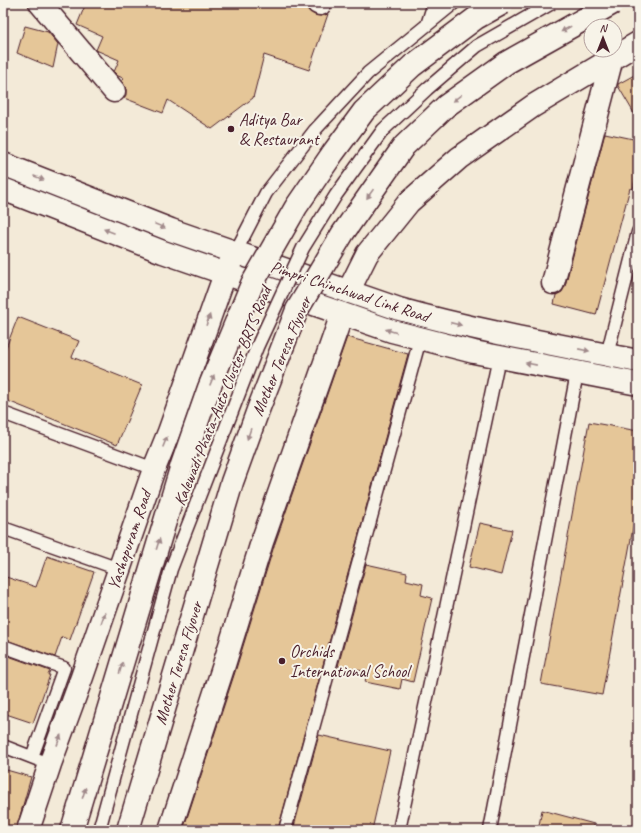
<svg xmlns="http://www.w3.org/2000/svg" width="641" height="833" font-family="Caveat,sans-serif">
<rect width="100%" height="100%" fill="#f3ead8"/>
<filter id="ink" filterUnits="userSpaceOnUse"><feTurbulence type="fractalNoise" baseFrequency=".025" numOctaves="2"/><feDisplacementMap in="SourceGraphic" scale="8" xChannelSelector="R" yChannelSelector="G"/><feConvolveMatrix kernelMatrix="1 2 1 2 8 2 1 2 1" color-interpolation-filters="sRGB"/></filter>
<g filter="url(#ink)">
<path fill="#e5c698" stroke="#4a1f2b" d="M86,3H294L307,7L308,10L315,15L321,16L328,14L309,70L264,55L253,98L212,129L168,100L163,113L124,98L126,95V89L122,81L123,78L118,76L114,72L119,60L96,50L102,36L77,25Z
M25,26L48,32L58,44L53,68L17,53Z
M638,73V120L618,86V84Z
M605,133L638,140V166L633,189L630,188L596,315L554,304L556,295L562,292L565,286Z
M18,317L79,341L72,357L142,385L117,445L3,399V355Z
M347,337L408,354L278,830H183L235,672L274,546Z
M589,422L638,431V501L602,695L541,684Z
M480,523L512,530L501,575L469,567Z
M47,556L94,572L70,640L62,637L55,657L3,639V576L36,587Z
M366,564L407,573L406,580L423,584L421,595L432,598L413,682L402,679L400,689L365,682L367,672L338,666Z
M3,654L50,671L48,675H50L33,723L3,713Z
M319,735L390,751L372,830H293Z
M3,769L31,777L16,830H3Z
M542,810L594,824V830H538Z"/>
<g fill="none" stroke-linecap="round" stroke-linejoin="round">
<defs>
<path id="service" d="M427,25L434,3
M235,253L266,193L315,130L368,73L454,3
M607,355L638,232
M3,413L154,469
M3,528L119,569
M3,646L64,668L32,757
M3,746L39,760
M285,830L420,339
M399,830L499,357
M490,830L577,373"/>
<path id="minor" d="M40,3L114,91
M318,3L320,4
M553,283L612,58
M348,292L367,254L409,202L459,158L533,106L638,43
M28,830L50,764L82,677L154,469L169,432L225,274L235,253
M170,830L223,668L262,542L342,314"/>
<path id="secondary" d="M3,164L171,230L399,309C478,331 558,345 638,361
M3,189L163,252L392,331L474,352L638,384"/>
</defs>
<use href="#service" stroke="#4a1f2b" stroke-width="15"/>
<use href="#minor" stroke="#4a1f2b" stroke-width="25"/>
<use href="#secondary" stroke="#4a1f2b" stroke-width="25"/>
<use href="#service" stroke="#f7f3e8" stroke-width="12"/>
<use href="#minor" stroke="#f7f3e8" stroke-width="22"/>
<use href="#secondary" stroke="#f7f3e8" stroke-width="22"/>
<defs>
<path id="service-bridge" d="M99,830L171,569L257,347L303,248L336,195L383,130L427,89L477,46L552,3"/>
<path id="primary-bridge" d="M72,830L182,465L209,388L252,284L296,207L333,153L364,111L412,66L476,18L503,3
M128,830L232,482L258,410L297,310L343,233L404,146L446,106L506,63L613,3"/>
</defs>
<use href="#service-bridge" stroke="#4a1f2b" stroke-width="15" stroke-linecap="butt"/>
<use href="#primary-bridge" stroke="#4a1f2b" stroke-width="25" stroke-linecap="butt"/>
<use href="#service-bridge" stroke="#f7f3e8" stroke-width="12"/>
<use href="#primary-bridge" stroke="#f7f3e8" stroke-width="22"/>
</g>
<defs><path id="oneway-solid" d="M-6-.8H1V-3.2L6.5 0L1 3.2V.8H-6Z"/></defs>
<g fill="#a0898a">
<use href="#oneway-solid" transform="translate(566 29) rotate(151)"/>
<use href="#oneway-solid" transform="translate(457 98) rotate(144)"/>
<use href="#oneway-solid" transform="translate(39 178) rotate(22)"/>
<use href="#oneway-solid" transform="translate(370 194) rotate(125)"/>
<use href="#oneway-solid" transform="translate(160 226) rotate(22)"/>
<use href="#oneway-solid" transform="translate(109 231) rotate(-159)"/>
<use href="#oneway-solid" transform="translate(208 320) rotate(-71)"/>
<use href="#oneway-solid" transform="translate(456 324) rotate(13)"/>
<use href="#oneway-solid" transform="translate(391 331) rotate(-162)"/>
<use href="#oneway-solid" transform="translate(584 350) rotate(11)"/>
<use href="#oneway-solid" transform="translate(531 364) rotate(-169)"/>
<use href="#oneway-solid" transform="translate(212 380) rotate(-68)"/>
<use href="#oneway-solid" transform="translate(249 434) rotate(109)"/>
<use href="#oneway-solid" transform="translate(165 442) rotate(-68)"/>
<use href="#oneway-solid" transform="translate(158 544) rotate(-73)"/>
<use href="#oneway-solid" transform="translate(103 618) rotate(-71)"/>
<use href="#oneway-solid" transform="translate(121 668) rotate(-73)"/>
<use href="#oneway-solid" transform="translate(59 740) rotate(-70)"/>
<use href="#oneway-solid" transform="translate(84 793) rotate(-73)"/>
</g>
</g>
<g fill="#4a1f2b" stroke="#f7f3e8" stroke-width="1.5">
<circle cx="231" cy="129" r="4"/>
<circle cx="282" cy="661" r="4"/>
</g>
<g text-anchor="middle" stroke-width="4" stroke-linejoin="round" paint-order="stroke">
<g font-size="17" fill="#4a1f2b" stroke="#f7f3e8" text-anchor="start">
<text x="239" y="125">Aditya Bar<tspan x="239" dy="20">&amp; Restaurant</tspan></text>
<text x="290" y="657">Orchids<tspan x="290" dy="20">International School</tspan></text>
</g>
<g font-size="17" fill="#4a1f2b" stroke="#f7f3e8">
<text transform="translate(350 291) rotate(18)" y="6">Pimpri Chinchwad Link Road</text>
<text transform="translate(281 356) rotate(-67)" y="6">Mother Teresa Flyover</text>
<text transform="translate(222 396) rotate(-68)" y="6">Kalewadi Phata-Auto Cluster BRTS Road</text>
<text transform="translate(129 540) rotate(-71)" y="6">Yashopuram Road</text>
<text transform="translate(178 663) rotate(-73)" y="6">Mother Teresa Flyover</text>
</g>
</g>
<rect width="641" height="833" fill="none" stroke="#f7f3e8" stroke-width="16"/>
<rect x="8" y="8" width="625" height="817" fill="none" stroke="#4a1f2b" stroke-width="1.5" filter="url(#ink)"/>
<g transform="translate(603 38)"><circle r="19" fill="#f7f3e8" stroke="#b29e9c"/>
<path d="M0-3L7 15L0 10L-7 15Z" fill="#4a1f2b"/>
<text y="-6" font-size="11" font-weight="bold" text-anchor="middle" fill="#4a1f2b">N</text>
</g>
</svg>
